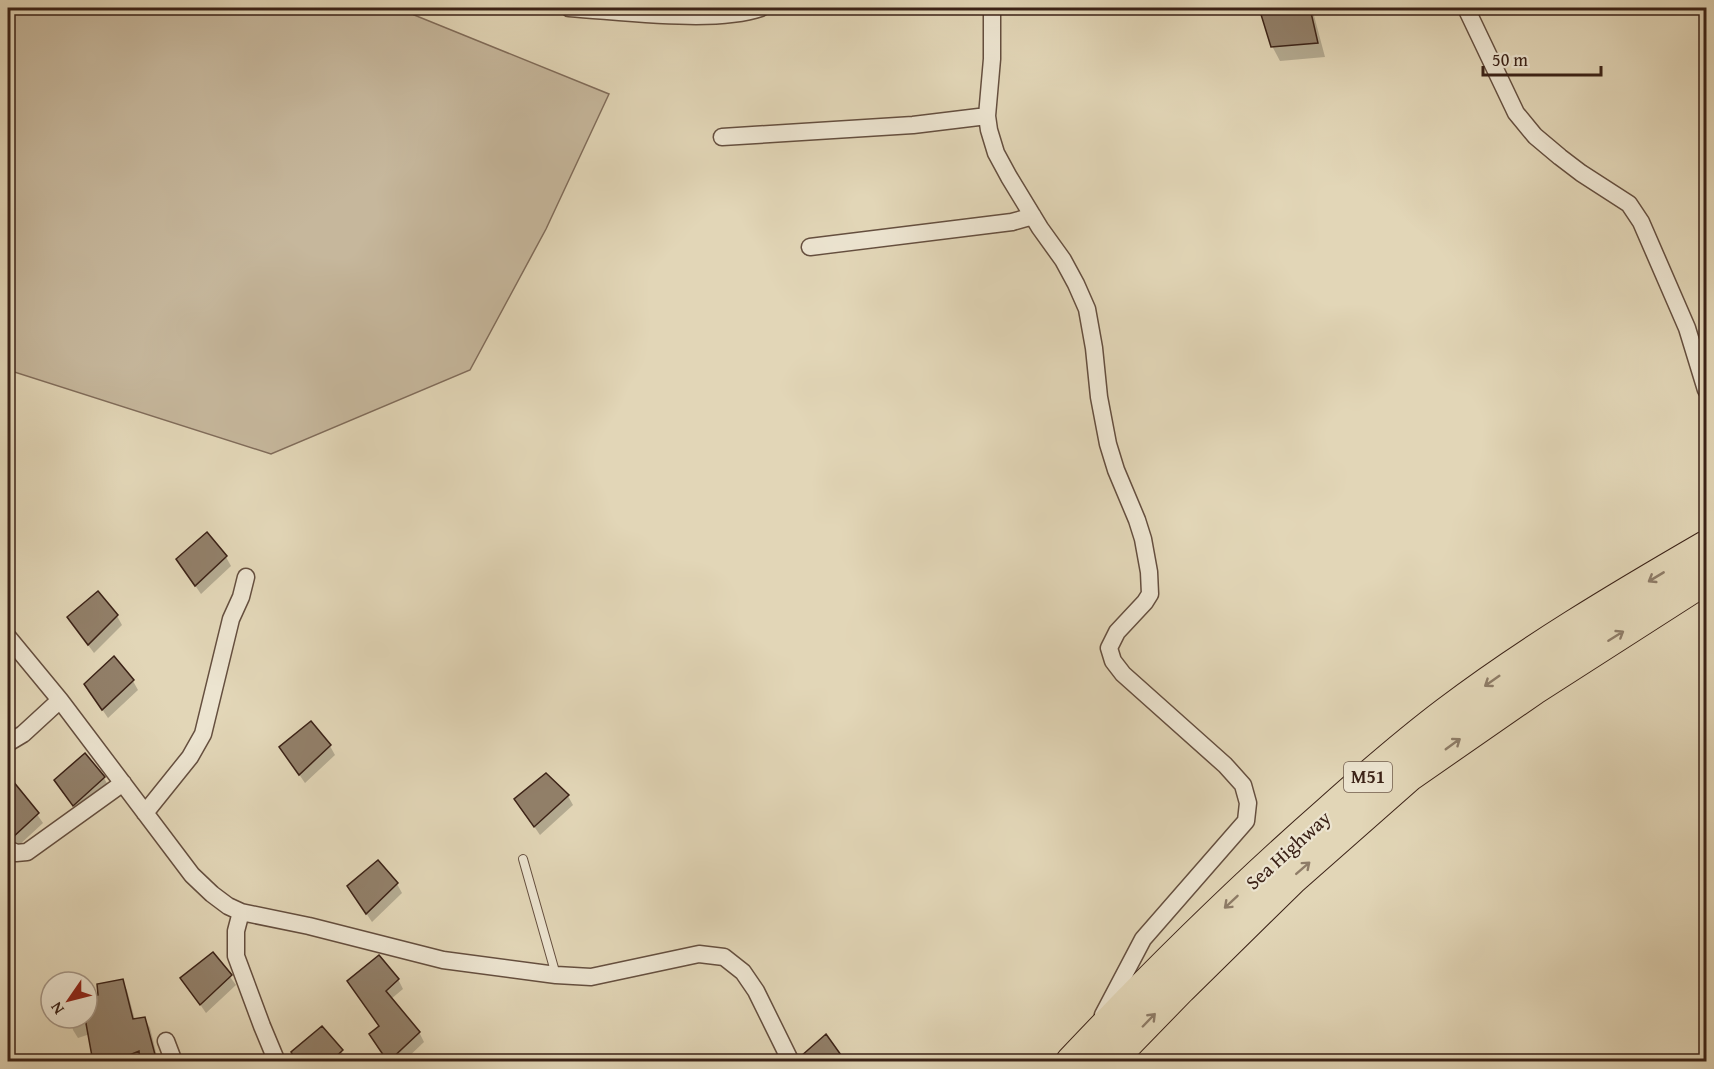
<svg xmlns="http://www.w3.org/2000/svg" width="1714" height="1069" font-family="'Gentium Book Plus',serif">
<rect width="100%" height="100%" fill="#e2d6b7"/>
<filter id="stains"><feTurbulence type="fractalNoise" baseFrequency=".00333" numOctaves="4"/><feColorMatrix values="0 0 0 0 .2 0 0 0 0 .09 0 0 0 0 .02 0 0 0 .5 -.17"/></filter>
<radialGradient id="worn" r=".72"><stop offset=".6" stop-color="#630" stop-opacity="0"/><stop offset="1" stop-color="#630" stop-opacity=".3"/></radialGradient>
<path fill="#c6b79c" stroke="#806c5a" stroke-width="1.5" d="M8,8H397L609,94L546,229L470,370L271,454L8,370Z"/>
<path fill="#0003" d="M1260,8H1312L1325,57L1280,61L1272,46Z
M1409,8H1431L1412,14Z
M207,535L226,557L231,566L201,594L183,568Z
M8,545L14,556L8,562Z
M117,616L122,625L94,653L68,618Z
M133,681L138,690L108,718L91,693Z
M330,746L335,755L305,783L287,757Z
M8,773L43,823L16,848L8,843Z
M104,778L109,787L79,814L61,790Z
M568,796L573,805L540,835L522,809Z
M378,862L397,884L402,893L372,922L354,895Z
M213,954L236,985L206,1013L188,987Z
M398,979L403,989L391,999L419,1032L424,1042L403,1062H389L376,1043L380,1027L349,981Z
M122,981L127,990L135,1020L145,1019L150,1028L157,1056L159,1055L162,1062H94L90,1034L78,1038L73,1030L71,1018H87V999L100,996Z
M341,1051L347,1060L345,1062H298Z"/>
<path fill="#92806a" stroke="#3b2217" stroke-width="1.5" d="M1259,8H1310L1318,43L1271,47Z
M207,532L227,556L195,586L176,559Z
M98,591L118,615L88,645L67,617Z
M114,656L134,680L102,710L84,684Z
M311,721L331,745L299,775L279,747Z
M85,753L105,777L73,806L54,780Z
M546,773L569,795L534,827L514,799Z
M8,775L39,813L11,839H8Z
M378,860L398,883L366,914L347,886Z
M213,952L232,975L200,1005L180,978Z
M379,955L399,979L386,991L420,1032L388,1062L369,1034L379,1026L347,981Z
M123,979L133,1019L145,1017L157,1062H140L139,1051L112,1062H93L85,1018H87V997L98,995L97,984Z
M322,1026L343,1050L330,1062H297L291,1052Z
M826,1034L846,1062H801L800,1057Z"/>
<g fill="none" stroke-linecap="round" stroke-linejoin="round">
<defs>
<path id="lane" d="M523,859L556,975"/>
<path id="street" d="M569,8C611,11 653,16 696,16C718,16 740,15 761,8
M992,8V59L987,116L989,130L996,153L1009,177L1040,228L1063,260L1076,284L1087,309L1094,348L1099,397L1108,444L1116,470L1137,520L1143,539L1149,572L1150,594L1145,602L1117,632L1109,648L1113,661L1123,674L1225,765L1243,785L1248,803L1246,821L1143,939L1103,1015
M1466,8L1516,113L1535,136L1560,157L1581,173L1629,204L1641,222L1687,328L1706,390
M722,137L913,125L987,116
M810,247L1012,222L1033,216
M8,637L60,700L192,875L212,894L228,906L241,912L309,926L443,960L556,975L591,977L699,954L724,957L743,972L756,991L791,1062
M8,743L23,734L60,700
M145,813L190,757L203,734L231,619L241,597L246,577
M8,849L16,853L27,852L123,783
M241,912L236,931V956L262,1026L277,1062
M166,1041L174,1062"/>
<path id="highway" d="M1072,1062C1154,975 1239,891 1329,812C1367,778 1406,744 1447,713C1529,651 1618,598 1706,547
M1108,1062L1180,988L1291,879L1409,775L1533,689L1706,578"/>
</defs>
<use href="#lane" stroke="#654f3f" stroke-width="10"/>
<use href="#street" stroke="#654f3f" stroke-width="19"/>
<use href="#highway" stroke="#3b2217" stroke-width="34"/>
<use href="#lane" stroke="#ece4d0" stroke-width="8"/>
<use href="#street" stroke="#ece4d0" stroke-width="16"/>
<use href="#highway" stroke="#e2d6b7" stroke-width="32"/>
</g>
<defs><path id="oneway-shaft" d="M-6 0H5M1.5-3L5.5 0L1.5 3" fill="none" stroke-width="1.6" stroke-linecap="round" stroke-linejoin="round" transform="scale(1.5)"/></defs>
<g stroke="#8e7c67">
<use href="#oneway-shaft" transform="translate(1656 577) rotate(149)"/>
<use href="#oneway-shaft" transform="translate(1616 636) rotate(-32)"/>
<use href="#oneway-shaft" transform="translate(1492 681) rotate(145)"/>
<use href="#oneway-shaft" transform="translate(1453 744) rotate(-36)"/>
<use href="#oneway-shaft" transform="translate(1303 868) rotate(-41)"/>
<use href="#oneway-shaft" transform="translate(1231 902) rotate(137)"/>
<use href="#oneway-shaft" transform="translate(1149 1020) rotate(-46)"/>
</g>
<g text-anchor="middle" stroke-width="4.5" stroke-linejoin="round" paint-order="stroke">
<rect fill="#ece4d0" stroke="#705c4e" stroke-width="1.5" x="1344" y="762" width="48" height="30" rx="4.5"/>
<g font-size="18" font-weight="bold" fill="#3b2217">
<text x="1368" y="783">M51</text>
</g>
<g font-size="20" fill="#3b2217" stroke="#ece4d0">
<text transform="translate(1288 850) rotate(-42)" y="7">Sea Highway</text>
</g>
</g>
<rect width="1714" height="1069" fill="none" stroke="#e2d6b7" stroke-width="30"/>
<rect x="9" y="9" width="1696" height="1051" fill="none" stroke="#3b2217" stroke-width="3"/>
<rect x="15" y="15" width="1684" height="1039" fill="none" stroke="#3b2217" stroke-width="1.5"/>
<g transform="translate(69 1000) rotate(235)"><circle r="28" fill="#ece4d0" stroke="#a59686" stroke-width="1.5"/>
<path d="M0-4.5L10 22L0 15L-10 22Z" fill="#8f2418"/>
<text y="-9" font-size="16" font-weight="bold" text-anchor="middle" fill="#3b2217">N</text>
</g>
<path d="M1483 66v9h118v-9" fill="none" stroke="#3b2217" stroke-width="3"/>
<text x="1492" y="66" font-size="18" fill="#3b2217" stroke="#ece4d0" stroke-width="4.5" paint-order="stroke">50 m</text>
<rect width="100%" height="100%" filter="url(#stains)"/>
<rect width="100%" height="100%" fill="url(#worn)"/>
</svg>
